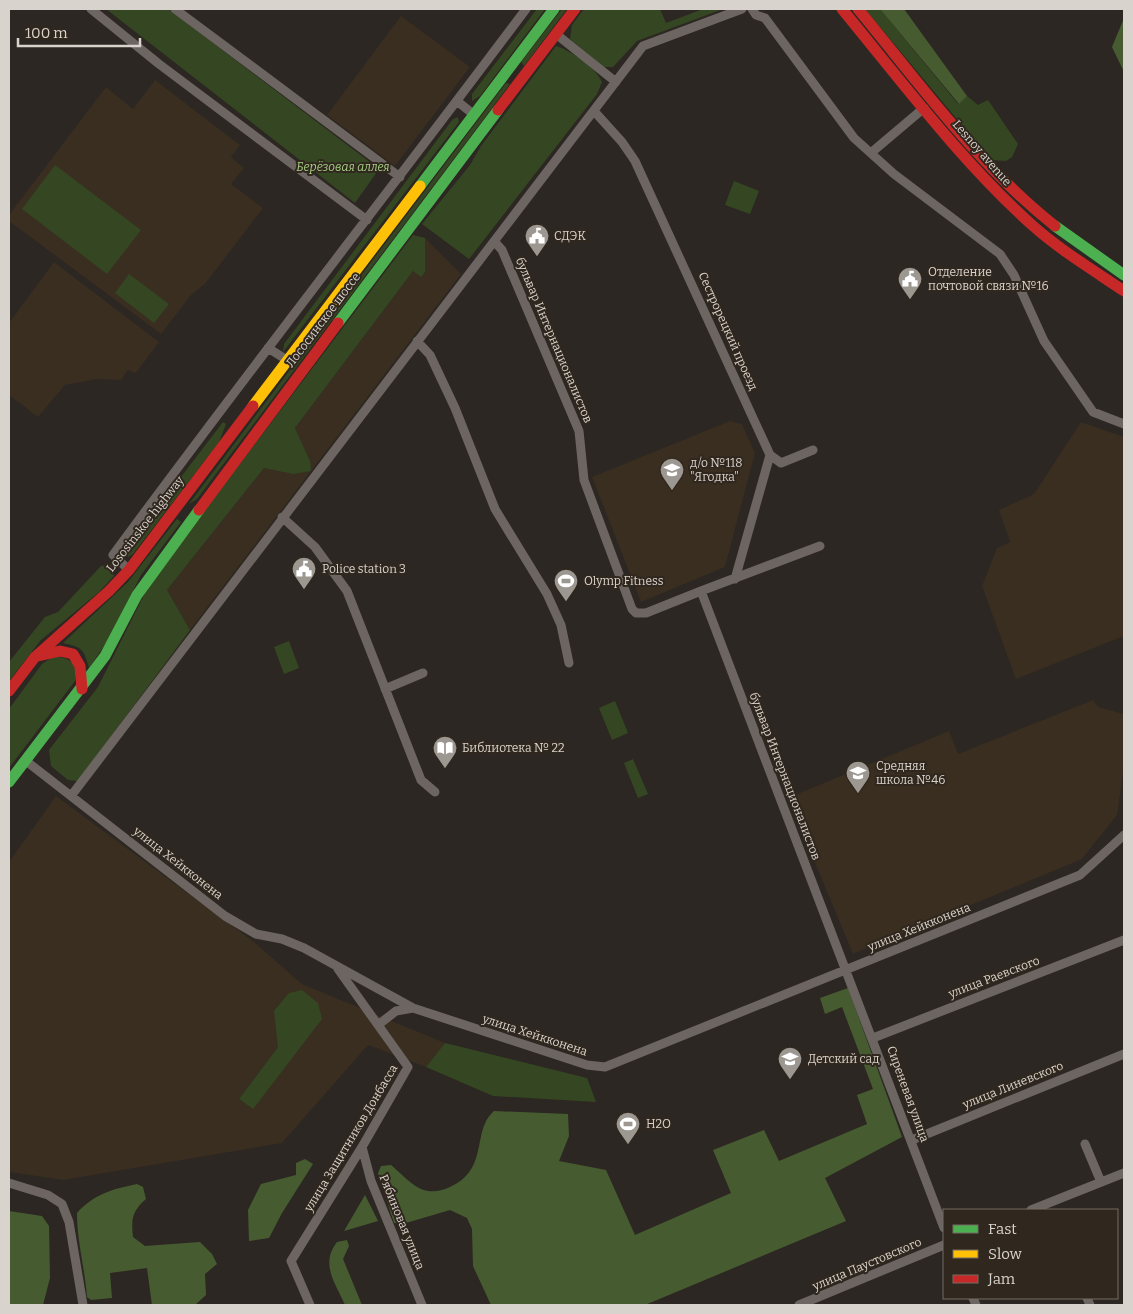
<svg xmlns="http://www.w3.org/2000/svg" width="1133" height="1314" font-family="Bitter,serif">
<rect width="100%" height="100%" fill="#2c2722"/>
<path fill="#392e20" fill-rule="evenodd" d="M401,16L470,67L395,166L327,115Z
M155,80L240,145L231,157L244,168L231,184L263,208L205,284L191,295L161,334L9,221V215L106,87L133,109Z
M425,238L461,274L190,630L167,590L264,468L293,474L310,461L295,428L413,271L425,272Z
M54,262L159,342L136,373L128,370L121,380L97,379L65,385L38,417L9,395V323Z
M730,421L742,424L755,453L725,567L641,602L592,477Z
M1081,422L1124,437V636L1016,679L982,586L997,548L1010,542L999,510L1034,494Z
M1093,700L1098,707L1124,714V766L1117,815L1082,859L853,954L788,798L949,731L958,754Z
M56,796L254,942L302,984L445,1043L426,1067L368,1045L282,1143L63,1180L9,1172V862ZM278,1047L253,1109L239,1099Z"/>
<path fill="#354722" d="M106,9H168L379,169L355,203Z
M537,9H545L480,96L472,101V94Z
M562,9H567L524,66L521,62Z
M584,9H660L666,23L703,9H723L637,41L613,67H604L570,39L572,25Z
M865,9H880L958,104L967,96L978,105L988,100L1018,144L1012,157L1006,161L991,160Z
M556,46C572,51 595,67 602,82L597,94L469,259L422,224L470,165L481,146Z
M506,83L510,84L197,499L189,504Z
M458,117L459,122L283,352L284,344L453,119Z
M55,165L141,230L107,274L22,209Z
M734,181L759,191L750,214L725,205Z
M413,235L425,238V272L421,277L413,271L295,428L310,461L311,471L293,474L264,468L167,590L190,630L78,781L68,780L51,766L49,750L98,687L150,583Z
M129,274L169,304L154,323L115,293Z
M223,422L226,424L219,442L133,554L128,557L125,554L126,549Z
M177,519L181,522L141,575L108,640L89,668C84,649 82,647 63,643L128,582Z
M112,565L114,576L99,592L41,640L9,681V662L45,617L58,612L101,566Z
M289,641L299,668L284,674L274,647Z
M54,656C69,658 80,663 75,681L9,768V709L42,664Z
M615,701L628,733L612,740L599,708Z
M633,759L648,794L638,798L624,763Z
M302,990L318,1003L322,1019L253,1109L239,1099L278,1047L274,1011L289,993Z
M445,1043L587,1078L596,1102L493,1096L426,1067Z"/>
<path fill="#465c30" d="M880,9H904L967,96L959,104Z
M1124,18V72L1112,47Z
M848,988L902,1137L825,1178L846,1221L645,1305H491L473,1266L472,1229L467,1218L450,1210L406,1223H394L378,1173L381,1166L391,1165C410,1181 422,1200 450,1187C490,1169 471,1131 494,1111L568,1114L569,1136L559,1161L606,1170L635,1235L731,1193L713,1150L764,1130L779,1161L867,1124L857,1095L873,1089L842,1007L825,1014L820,998Z
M305,1159L313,1164L282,1213L269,1238L249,1241L248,1210L261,1184L296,1175V1163Z
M137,1184L143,1187L146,1199C132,1211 131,1219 133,1237L145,1246L200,1242L212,1254L217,1264L205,1274L206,1295L195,1305H152L147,1268L110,1273L112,1298L91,1300L87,1297C85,1269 77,1242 77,1213C94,1194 113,1189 137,1184Z
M365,1195L378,1221L344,1231Z
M9,1211L42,1216L49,1226L50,1278L43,1305H9Z
M347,1240L349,1246L343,1259L362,1305H345C335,1282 320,1264 337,1242Z"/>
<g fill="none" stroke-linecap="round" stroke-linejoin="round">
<path stroke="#6d6561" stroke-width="9" d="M91,9L159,64L367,220
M175,9L400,177
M752,9L756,15L765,18L854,138L894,174L1000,254L1014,275L1044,341L1093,412L1124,424
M556,34L616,82
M457,101L473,114
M594,111L622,142L635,161L770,455L735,579
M872,152L924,108
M494,241L502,250L579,431L584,480L632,609L636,613H646L701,591
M417,341L430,355L455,408L495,509L547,594L561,625L569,663
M268,348L287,360
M770,455L781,463L813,450
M282,517L315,547L347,591L421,780L435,792
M820,546L701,591L944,1228
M129,570L113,555C248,371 389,192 526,9
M385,689L423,673
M26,761L225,916L256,934L282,939L304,948L413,1008L587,1065L605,1067L1080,875L1124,835
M71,796L643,46L742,9
M378,1025L396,1011L413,1008
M873,1038L1124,940
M912,1140L1124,1054
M1085,1144L1101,1182
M362,1147L371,1181L422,1305
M9,1183L48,1195L62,1204L69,1222L83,1305
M1031,1210L1124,1173
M973,1298L976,1305
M1087,1298L1090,1305
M310,1305L291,1261L362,1147L408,1067L338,969
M799,1305L944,1245"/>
<path stroke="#4caf50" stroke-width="11" d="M420,186L554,9
M1055,226L1124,275
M338,323L498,110
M9,782L105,656L137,595L199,510"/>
<path stroke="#ffc107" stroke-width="11" d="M253,406L420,186"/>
<path stroke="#c62828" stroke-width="11" d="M842,9C903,83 961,161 1032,225C1060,250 1093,270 1124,291
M858,9C920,84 978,165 1055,226
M498,110L575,9
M199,510L338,323
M38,656L60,651L73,654L80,666L82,689
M9,691L35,657L109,591L129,570L253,406"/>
</g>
<defs>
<symbol id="civic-pin" viewBox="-11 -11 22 30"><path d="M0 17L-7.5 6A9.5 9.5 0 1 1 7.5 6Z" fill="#9c9791" stroke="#30271e"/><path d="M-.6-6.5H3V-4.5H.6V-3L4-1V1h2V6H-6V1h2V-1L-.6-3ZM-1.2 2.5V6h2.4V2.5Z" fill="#fff"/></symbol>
<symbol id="school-pin" viewBox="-11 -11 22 30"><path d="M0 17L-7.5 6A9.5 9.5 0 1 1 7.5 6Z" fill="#9c9791" stroke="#30271e"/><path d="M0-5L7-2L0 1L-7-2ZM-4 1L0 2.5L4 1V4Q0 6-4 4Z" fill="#fff"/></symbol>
<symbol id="stadium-pin" viewBox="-11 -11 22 30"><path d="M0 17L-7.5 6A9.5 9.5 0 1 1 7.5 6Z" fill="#9c9791" stroke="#30271e"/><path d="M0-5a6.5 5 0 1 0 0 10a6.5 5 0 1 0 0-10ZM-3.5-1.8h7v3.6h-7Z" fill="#fff"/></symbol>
<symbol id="library-pin" viewBox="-11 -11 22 30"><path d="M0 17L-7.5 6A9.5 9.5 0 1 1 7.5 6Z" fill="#9c9791" stroke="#30271e"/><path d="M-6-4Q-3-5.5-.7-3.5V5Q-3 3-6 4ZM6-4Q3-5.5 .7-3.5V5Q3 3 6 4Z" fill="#fff"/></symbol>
</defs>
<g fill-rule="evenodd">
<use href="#civic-pin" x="523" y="222" width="28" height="38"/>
<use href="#civic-pin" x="896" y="265" width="28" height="38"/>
<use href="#school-pin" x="658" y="456" width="28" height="38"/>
<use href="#civic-pin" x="290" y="555" width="28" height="38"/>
<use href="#stadium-pin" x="552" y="567" width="28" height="38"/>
<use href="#library-pin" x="431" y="734" width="28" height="38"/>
<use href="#school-pin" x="844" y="759" width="28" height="38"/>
<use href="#school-pin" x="776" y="1045" width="28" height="38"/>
<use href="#stadium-pin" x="614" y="1110" width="28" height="38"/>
</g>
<g text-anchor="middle" stroke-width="4" stroke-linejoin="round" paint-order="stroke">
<g font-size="12" fill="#d9d3cd" stroke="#30271e">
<text transform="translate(982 153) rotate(49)" y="4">Lesnoy avenue</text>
<text transform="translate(323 320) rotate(-53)" y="4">Лососинское шоссе</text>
<text transform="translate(728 331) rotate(66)" y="4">Сестрорецкий проезд</text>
<text transform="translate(554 340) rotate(67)" y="4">бульвар Интернационалистов</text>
<text transform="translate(145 524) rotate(-52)" y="4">Lososinskoe highway</text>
<text transform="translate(785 776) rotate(69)" y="4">бульвар Интернационалистов</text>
<text transform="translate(178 863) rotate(38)" y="4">улица Хейкконена</text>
<text transform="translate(919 927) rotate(-22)" y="4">улица Хейкконена</text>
<text transform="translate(994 977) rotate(-21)" y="4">улица Раевского</text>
<text transform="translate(535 1035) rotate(18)" y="4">улица Хейкконена</text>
<text transform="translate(1013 1085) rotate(-22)" y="4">улица Линевского</text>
<text transform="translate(908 1094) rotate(70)" y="4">Сиреневая улица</text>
<text transform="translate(351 1138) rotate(-59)" y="4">улица Защитников Донбасса</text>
<text transform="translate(402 1222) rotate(68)" y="4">Рябиновая улица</text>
<text transform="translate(867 1264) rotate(-23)" y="4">улица Паустовского</text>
</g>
<g font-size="12" font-style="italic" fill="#a6cf84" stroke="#30271e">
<text x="343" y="171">Берёзовая аллея</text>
</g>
<g font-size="12" fill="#d9d3cd" stroke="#30271e" text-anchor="start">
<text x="554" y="240">СДЭК</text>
<text x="928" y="276">Отделение<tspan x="928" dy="14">почтовой связи №16</tspan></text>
<text x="690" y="467">д/о №118<tspan x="690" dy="14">"Ягодка"</tspan></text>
<text x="322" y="573">Police station 3</text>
<text x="584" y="585">Olymp Fitness</text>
<text x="462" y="752">Библиотека № 22</text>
<text x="876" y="770">Средняя<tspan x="876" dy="14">школа №46</tspan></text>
<text x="808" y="1063">Детский сад</text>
<text x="646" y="1128">H2O</text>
</g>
</g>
<rect width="1133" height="1314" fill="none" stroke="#d9d3cd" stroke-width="20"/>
<rect x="943" y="1209" width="175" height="90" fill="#30271e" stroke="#746c64"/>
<rect x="953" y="1225" width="25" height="8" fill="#4caf50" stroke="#746c64"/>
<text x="988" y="1234" font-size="15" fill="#d9d3cd">Fast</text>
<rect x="953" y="1250" width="25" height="8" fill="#ffc107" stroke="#746c64"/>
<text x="988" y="1259" font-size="15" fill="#d9d3cd">Slow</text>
<rect x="953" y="1275" width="25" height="8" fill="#c62828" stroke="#746c64"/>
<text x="988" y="1284" font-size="15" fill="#d9d3cd">Jam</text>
<path d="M18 38v8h122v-8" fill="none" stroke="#d9d3cd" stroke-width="2.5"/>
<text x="25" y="38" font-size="15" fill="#d9d3cd" stroke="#30271e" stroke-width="4" paint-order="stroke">100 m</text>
</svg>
